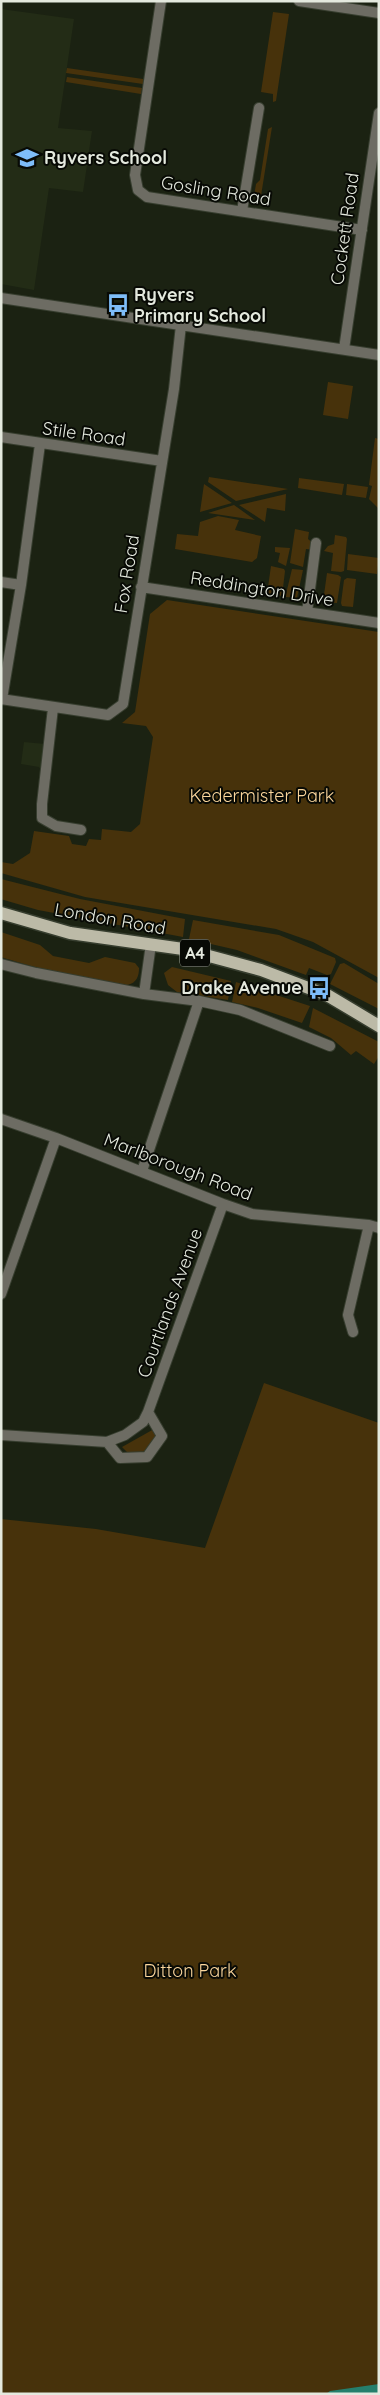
<svg xmlns="http://www.w3.org/2000/svg" width="380" height="2395" font-family="Quicksand,sans-serif">
<rect width="100%" height="100%" fill="#1b2212"/>
<path fill="#232c16" d="M1,9L74,19L58,128L92,131L83,192L49,188L34,290L1,284Z
M24,742L45,744L41,771L39,767L21,764Z"/>
<path fill="#47320b" d="M273,12L289,14L276,101L273,102V94L261,92Z
M67,68L143,79V84L66,73Z
M67,77L142,88L141,94L66,82Z
M272,127L260,202L254,196L256,184L260,180L268,129Z
M328,382L353,386L348,419L323,415Z
M375,438L379,439V509L369,499L372,486L369,485Z
M209,477L288,489L236,501L208,482Z
M299,478L344,484L342,495L298,488Z
M204,484L232,503L200,512Z
M347,484L368,487L366,498L346,495Z
M286,494L285,511L267,508L265,522L239,505Z
M234,505L255,520L208,513Z
M218,516L239,520L235,530L261,536L257,558L252,562L175,549L177,534L198,536L200,522Z
M295,529L309,532L308,539L314,544L315,550L306,549L303,567L290,563Z
M335,535L346,537L347,539L344,571L341,572L331,571L333,553L324,551L328,546L334,544Z
M275,547L290,548L286,566L278,562L280,553L275,552Z
M348,554L379,558L377,574L347,570Z
M271,566L284,569L285,571L282,596L267,594Z
M292,569L303,570L297,598L286,597V594Z
M327,573L338,575L341,577L337,603L323,602Z
M347,578L356,579L353,607L342,606L341,603L344,580Z
M167,600L379,632V978L313,942L276,929L85,897L1,873V862L13,864L30,853L34,831L69,836L72,844L86,846L89,839L101,840L102,829L131,832L140,824L153,737L146,726L122,723L135,712L150,614Z
M1,879L80,899L185,919L183,937L38,910L4,900L1,899Z
M193,920L279,935L335,958L336,962L331,974L327,975L309,968L306,975L237,950L189,939Z
M1,932L40,945L53,956L89,963L105,957L135,963L139,968C139,976 137,983 127,985C109,989 23,964 1,957Z
M344,963L379,984V1009L330,984L340,964Z
M172,967L231,981L228,1000L177,992L168,985L164,973Z
M236,982L310,1006L302,1023L258,1008L232,1002Z
M313,1008L379,1042V1056L374,1064L356,1051L351,1055L331,1038L309,1027Z
M264,1383L379,1423V2394H1V1519L96,1529L205,1548Z
M154,1429L157,1445L152,1452L131,1456L122,1447Z"/>
<path fill="#257f6c" d="M379,2384V2394H326L330,2391Z"/>
<g fill="none" stroke-linecap="round" stroke-linejoin="round">
<defs>
<path id="minor" d="M161,1L135,175L138,190L147,197L362,230
M299,1L379,13
M242,211L259,108
M1,298L379,355
M344,349L379,113
M1,437L162,461
M1,582L21,585
M141,587L379,623
M307,612L316,543
M1,699L108,715L123,704L174,389L181,325
M2,699L21,585L40,444
M53,708L42,804V818L56,826L81,830
M1,964L36,973L144,994L199,1001L240,1010L330,1046
M144,994L151,944
M1,1119L56,1138L223,1204L252,1214L369,1225L379,1228
M142,1171L199,1001
M1,1294L56,1138
M353,1332L348,1315L369,1225
M1,1435L107,1442L125,1435L143,1422L148,1412L223,1204
M107,1442L120,1458L147,1457L162,1436L148,1412"/>
<path id="primary" d="M1,913L70,933L183,949L261,970L327,995L379,1026"/>
</defs>
<use href="#minor" stroke="#373e2f" stroke-width="12"/>
<use href="#primary" stroke="#373e2f" stroke-width="15"/>
<use href="#minor" stroke="#6d6c63" stroke-width="10"/>
<use href="#primary" stroke="#bcbaa7" stroke-width="12"/>
</g>
<defs>
<symbol id="school-bare" viewBox="-9 -9 18 18"><path d="M0-5L7-2L0 1L-7-2ZM-4 1L0 2.5L4 1V4Q0 6-4 4Z" fill="#7ebdf9" stroke="#080a05" stroke-width="2.5" paint-order="stroke"/></symbol>
<symbol id="bus-bare" viewBox="-9 -9 18 18"><path d="M-5-6H5V4H4V6H2V4H-2V6H-4V4H-5ZM-3.5-4V0h7V-4ZM-3.5 1.2v1.5H-2V1.2ZM2 1.2v1.5H3.5V1.2Z" fill="#7ebdf9" stroke="#080a05" stroke-width="2.5" paint-order="stroke"/></symbol>
</defs>
<g fill-rule="evenodd">
<use href="#school-bare" x="11" y="142" width="32" height="32"/>
<use href="#bus-bare" x="102" y="289" width="32" height="32"/>
<use href="#bus-bare" x="303" y="972" width="32" height="32"/>
</g>
<g text-anchor="middle" stroke-width="4" stroke-linejoin="round" paint-order="stroke">
<rect fill="#080a05" stroke="#a2a69d" stroke-width="1" x="180" y="939.5" width="30" height="27" rx="4"/>
<g font-size="16" font-weight="bold" fill="#e4e9de">
<text x="195" y="959">A4</text>
</g>
<g font-size="18" font-weight="bold" fill="#e4e9de" stroke="#080a05" text-anchor="start">
<text x="44" y="164">Ryvers School</text>
<text x="134" y="301">Ryvers<tspan x="134" dy="21">Primary School</tspan></text>
<text x="302" y="994" text-anchor="end">Drake Avenue</text>
</g>
<g font-size="18" fill="#e4e9de" stroke="#080a05">
<text transform="translate(216 191) rotate(9)" y="6">Gosling Road</text>
<text transform="translate(345 229) rotate(-82)" y="6">Cockett Road</text>
<text transform="translate(84 434) rotate(8)" y="6">Stile Road</text>
<text transform="translate(127 574) rotate(-81)" y="6">Fox Road</text>
<text transform="translate(262 589) rotate(9)" y="6">Reddington Drive</text>
<text transform="translate(110 919) rotate(10)" y="6">London Road</text>
<text transform="translate(178 1167) rotate(21)" y="6">Marlborough Road</text>
<text transform="translate(170 1303) rotate(-70)" y="6">Courtlands Avenue</text>
</g>
<g font-size="18" fill="#fbd69c" stroke="#080a05">
<text x="262" y="802">Kedermister Park</text>
<text x="190" y="1977">Ditton Park</text>
</g>
</g>
<rect width="380" height="2395" fill="none" stroke="#e4e9de" stroke-width="5"/>
</svg>
